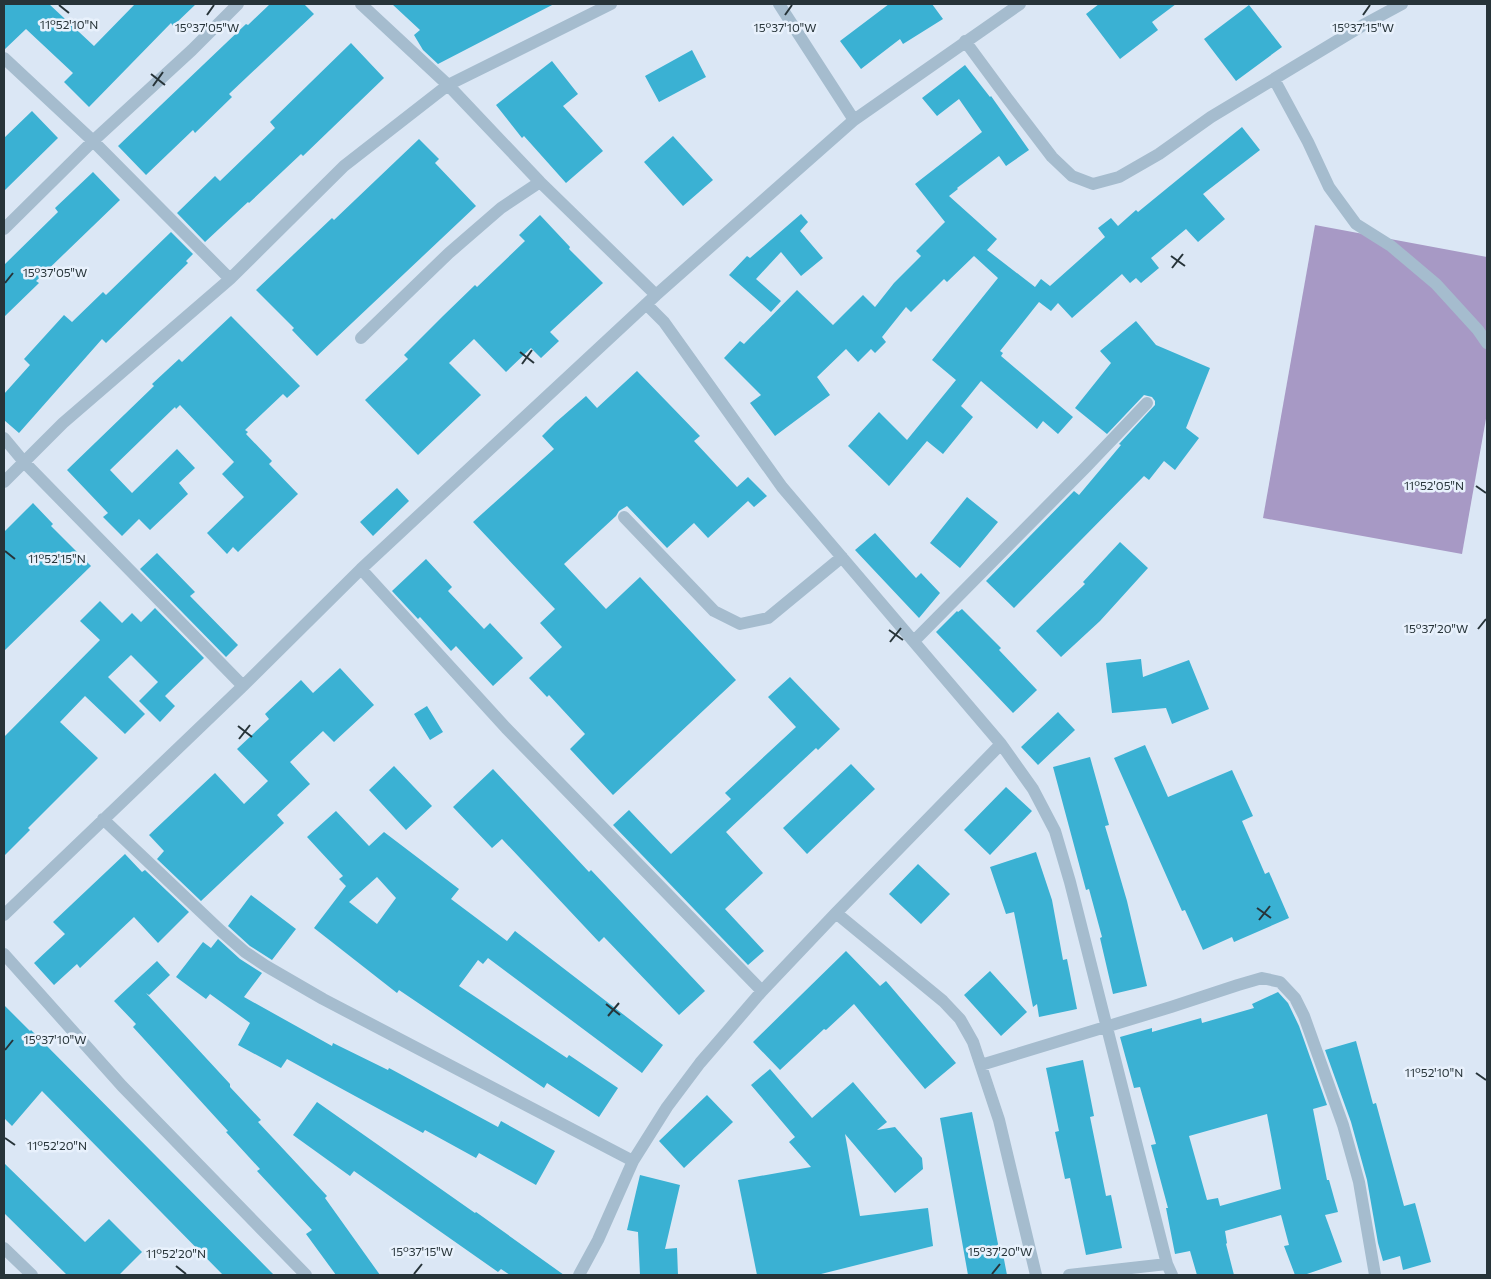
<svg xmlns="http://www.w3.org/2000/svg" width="1491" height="1279" font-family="Commissioner,sans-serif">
<rect width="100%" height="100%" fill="#dbe7f5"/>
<path fill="#a799c5" d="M1315,225L1487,257V413L1462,554L1263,518Z"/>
<path fill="#3ab1d3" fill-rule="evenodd" d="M4,4H49L94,46L135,4H196L173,26L171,23L89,107L64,82L73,73L26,29L4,50Z
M270,4H304L314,14L229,94L232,97L195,133L193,130L146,175L118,146L246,24L248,25Z
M392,4H554L438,64L423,50L414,35L420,30Z
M889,4H932L943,19L903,44L900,39L861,69L840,41Z
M1099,4H1176L1152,22L1158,30L1120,59L1086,14Z
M1249,5L1282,47L1236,81L1204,39Z
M351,43L384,78L303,156L301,154L249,203L248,202L205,242L177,213L215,176L220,181L275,128L270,122Z
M692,50L706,77L659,102L645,76Z
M552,61L578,94L563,106L603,151L566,183L524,136L522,138L496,105Z
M965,65L990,97L991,96L1029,150L1006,166L999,156L957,188L958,189L949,196L997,239L987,250L1035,287L1041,279L1050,286L1105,237L1098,228L1111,218L1118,226L1136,210L1138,212L1242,127L1260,150L1203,194L1225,219L1198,242L1186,229L1151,258L1159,268L1141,283L1136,278L1130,283L1122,274L1072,318L1058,303L1051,311L1039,302L1000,351L1003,353L1001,356L1073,417L1058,434L1043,421L1037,429L981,381L961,406L973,417L943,454L927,441L889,486L848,446L879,412L907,440L956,380L932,360L998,278L974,256L947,282L944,279L911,312L906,307L882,337L886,342L875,353L871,349L858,362L846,349L817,377L830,395L775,436L750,403L761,395L724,358L740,341L744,344L797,290L833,325L863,295L875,307L894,283L921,256L916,251L945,222L915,184L982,132L959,99L937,116L922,98Z
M32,111L58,138L4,191V138Z
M673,136L713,180L683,206L644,162Z
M419,139L439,159L435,163L476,206L317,356L292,330L294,328L256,290L332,218L334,220Z
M93,172L120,200L36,281L39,283L4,317V265L58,212L55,208Z
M801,214L808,222L800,231L823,258L801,276L781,252L756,279L781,301L771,312L729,275L747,256L750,258Z
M540,215L570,247L569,249L603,283L550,332L559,341L541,358L531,348L506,372L474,339L449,363L481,395L418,455L365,400L408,359L404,355L443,316L475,285L477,287L525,241L519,235Z
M171,232L193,254L186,261L188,263L106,343L102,339L19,433L4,420V394L30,365L24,359L64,315L72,322L103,292L106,295Z
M231,316L300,386L287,398L283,394L245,430L248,432L246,434L272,461L269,464L298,494L238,552L233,547L227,554L207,533L244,497L222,474L234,462L180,405L176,409L175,407L110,470L132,493L177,449L195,468L179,483L188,494L150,530L139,519L122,536L103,517L108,513L67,470L154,386L152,384L179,359L182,362Z
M1136,321L1156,345L1210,368L1186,428L1199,438L1175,470L1164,461L1149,480L1144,476L1014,608L986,581L1074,491L1079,495L1121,445L1119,444L1155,405V401L1152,397L1144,395L1107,434L1075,408L1111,363L1100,351Z
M637,371L700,436L694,441L737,487L748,477L767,496L754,507L748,501L708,538L694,523L667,548L627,506L619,511L616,516L564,564L606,609L640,577L736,680L613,795L570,749L585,734L549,695L547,697L529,678L562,647L540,623L555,609L473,522L554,449L542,436L555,423L586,396L597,408Z
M397,488L409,501L373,536L360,522Z
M967,497L998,522L960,568L930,543Z
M33,503L53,524L51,526L91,566L4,651V532Z
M875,533L916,578L921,573L940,593L919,618L855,550Z
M1120,542L1148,568L1100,621L1061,657L1036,631L1085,584L1083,582Z
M157,553L195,592L190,596L238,645L226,657L140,569Z
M426,559L452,587L448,591L484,629L490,623L523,658L493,686L456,646L451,651L420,617L418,619L392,591Z
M100,601L122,623L132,613L141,622L155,608L204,658L165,696L175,706L160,722L139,701L158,682L131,655L108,677L145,714L125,734L85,696L60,722L98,758L28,828L30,830L4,856V737L100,640L80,621Z
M962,609L1001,648L999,650L1037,690L1013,713L936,632L957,611L958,612Z
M1141,659L1143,677L1189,660L1209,709L1172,724L1166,708L1112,713L1106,663Z
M340,668L374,705L334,742L323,731L290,762L310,784L277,815L284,823L201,901L157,859L164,851L149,835L215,773L244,804L268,781L237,749L269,719L265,714L301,680L313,693Z
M790,677L840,729L818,750L816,748L726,832L763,873L725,909L764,951L748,965L613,825L629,810L671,854L731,799L725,793L796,727L768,697Z
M427,706L443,732L430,740L414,714Z
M1058,712L1075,730L1038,765L1021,747Z
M1145,745L1168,797L1232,770L1253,816L1242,821L1265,874L1269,872L1289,918L1234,942L1232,937L1203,950L1185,910L1182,911L1114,758Z
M1090,757L1109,825L1105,826L1127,901L1147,986L1113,994L1100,938L1102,937L1089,889L1086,890L1053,767Z
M851,764L875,789L807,854L783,828Z
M394,766L432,806L406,830L369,790Z
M493,769L589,872L591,870L705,991L679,1015L604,937L599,942L502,839L492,848L453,807Z
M1006,787L1032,811L990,855L964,830Z
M336,811L369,846L384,832L459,889L451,899L507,941L515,931L663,1045L642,1073L488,958L483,964L478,960L459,986L567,1058L569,1055L618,1088L599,1117L547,1083L544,1088L399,990L397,993L314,928L346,886L339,879L343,876L307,837ZM377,877L396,898L377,924L349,902Z
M1036,852L1052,900L1063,960L1067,959L1077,1009L1039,1017L1037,1004L1033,1007L1014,912L1006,914L990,867Z
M125,854L142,872L145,870L189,912L158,943L134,917L80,968L77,964L54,985L34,963L65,934L53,922Z
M918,864L950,894L921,924L889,894Z
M251,895L296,929L272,960L250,946L228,926Z
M218,939L240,959L262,973L244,997L332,1046L333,1043L388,1070L389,1068L498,1127L501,1121L555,1151L536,1185L479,1153L476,1158L425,1130L423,1133L287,1059L281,1068L238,1045L250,1023L210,994L206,999L176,977L203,942L211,948Z
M846,951L880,986L886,981L956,1063L925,1089L854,1004L826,1030L824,1029L780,1070L753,1042Z
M157,961L170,975L149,995L146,993L230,1084V1087L261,1120L258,1122L327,1196L325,1198L380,1275H336L306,1234L312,1230L257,1171L260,1169L226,1132L228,1131L133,1027L136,1024L114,1001Z
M990,971L1027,1012L1001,1036L964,995Z
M1278,992L1288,1003L1299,1026L1327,1105L1313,1109L1327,1180H1329L1338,1212L1325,1215L1342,1262L1304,1275H1295L1284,1246L1289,1245L1281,1215L1225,1231L1227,1243L1226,1244L1234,1275H1197L1190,1251L1175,1254L1166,1208H1168L1151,1145L1156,1144L1140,1087L1134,1088L1120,1037L1152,1028V1032L1201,1018L1202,1023L1254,1008L1252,1004ZM1267,1114L1281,1189L1220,1206L1218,1198L1207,1200L1189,1136Z
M4,1005L30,1031L31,1030L274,1275H223L42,1091L12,1126L4,1118Z
M1356,1041L1373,1104L1376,1103L1404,1206L1415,1203L1431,1262L1403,1270L1400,1256L1383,1261L1378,1243L1367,1180L1351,1122L1325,1050Z
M1083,1060L1094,1116L1090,1117L1106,1196L1111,1195L1122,1248L1086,1255L1070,1178L1065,1179L1055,1132L1059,1131L1046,1068Z
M770,1069L812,1118L853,1082L887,1122L877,1130L895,1127L922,1158L923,1169L895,1193L845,1134L860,1216L928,1208L933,1246L817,1275H757L738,1180L811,1167L789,1142L795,1137L751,1085Z
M707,1095L733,1122L684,1168L659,1141Z
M317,1102L475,1213L476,1212L564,1275H510L501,1269L498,1272L354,1171L350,1176L293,1135Z
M972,1112L999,1249H1002L1007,1275H968L940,1118Z
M4,1163L85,1242L109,1219L142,1252L119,1275H67L4,1213Z
M640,1175L680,1185L665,1249L677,1248L678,1275H640L638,1232L627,1230Z"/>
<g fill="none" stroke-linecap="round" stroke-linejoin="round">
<path stroke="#a5bcce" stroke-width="12" d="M361,4L448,85L540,182L656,295
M779,4L854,120
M965,41L1007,98L1052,157L1072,176L1093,184L1119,177L1159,154L1211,117L1365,24L1402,4
M4,58L93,141L230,279
M1274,79L1308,142L1329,187L1356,224L1391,246L1436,284L1478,330L1487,343
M4,229L93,141L192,50L238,4
M646,304L664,322L782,487L1001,744L1033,789L1055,831L1070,882L1167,1264L1172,1275
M361,338L449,253L501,208L540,182
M4,438L24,462L243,686
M4,482L63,423L230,279L344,166L448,85L611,4
M624,517L714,611L740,624L768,618L842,557
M361,569L506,728L762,991
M914,641L1086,467L1147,403
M103,819L221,931L245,952L266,966L323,999L633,1161
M836,913L943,1001L960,1019L973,1042L999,1120L1036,1275
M4,915L243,686L361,569L656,295L854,120L1020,4
M4,954L122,1086L306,1275
M981,1065L1171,1007L1238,985L1262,978L1280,982L1295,998L1304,1016L1343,1125L1359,1182L1375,1275
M4,1248L32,1275
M579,1275L598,1240L633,1161L667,1107L700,1063L762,991L836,913L1001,744
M1069,1275L1167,1264"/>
</g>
<path fill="none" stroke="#273439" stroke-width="2" d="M59,5L69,13M207,15L214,5M785,15L792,5M1363,15L1370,5M151,74L165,85M153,86L163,72M1171,256L1185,266M1172,268L1183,254M5,283L13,273M520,352L534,363M522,364L532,350M1476,486L1486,493M5,551L15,559M1478,629L1486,619M889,630L903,640M890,642L901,628M238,726L252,737M239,739L250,725M1257,908L1271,918M1259,920L1270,906M606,1004L620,1015M608,1016L619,1003M5,1050L13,1040M1476,1073L1486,1080M5,1138L15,1145M176,1266L186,1274M414,1274L422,1264M992,1274L1000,1264"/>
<g font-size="12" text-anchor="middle" fill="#273439" stroke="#e8f1fc" stroke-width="5" stroke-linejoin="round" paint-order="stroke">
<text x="69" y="29">11°52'10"N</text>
<text x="207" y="32">15°37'05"W</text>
<text x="785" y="32">15°37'10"W</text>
<text x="1363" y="32">15°37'15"W</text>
<text x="55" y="277">15°37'05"W</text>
<text x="1434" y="490">11°52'05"N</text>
<text x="57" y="563">11°52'15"N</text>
<text x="1436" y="633">15°37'20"W</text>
<text x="55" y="1044">15°37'10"W</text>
<text x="1434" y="1077">11°52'10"N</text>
<text x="57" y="1150">11°52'20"N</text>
<text x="422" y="1256">15°37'15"W</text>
<text x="1000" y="1256">15°37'20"W</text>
<text x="176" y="1258">11°52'20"N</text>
</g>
<rect width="1491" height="1279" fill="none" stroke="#273439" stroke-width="10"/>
</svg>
